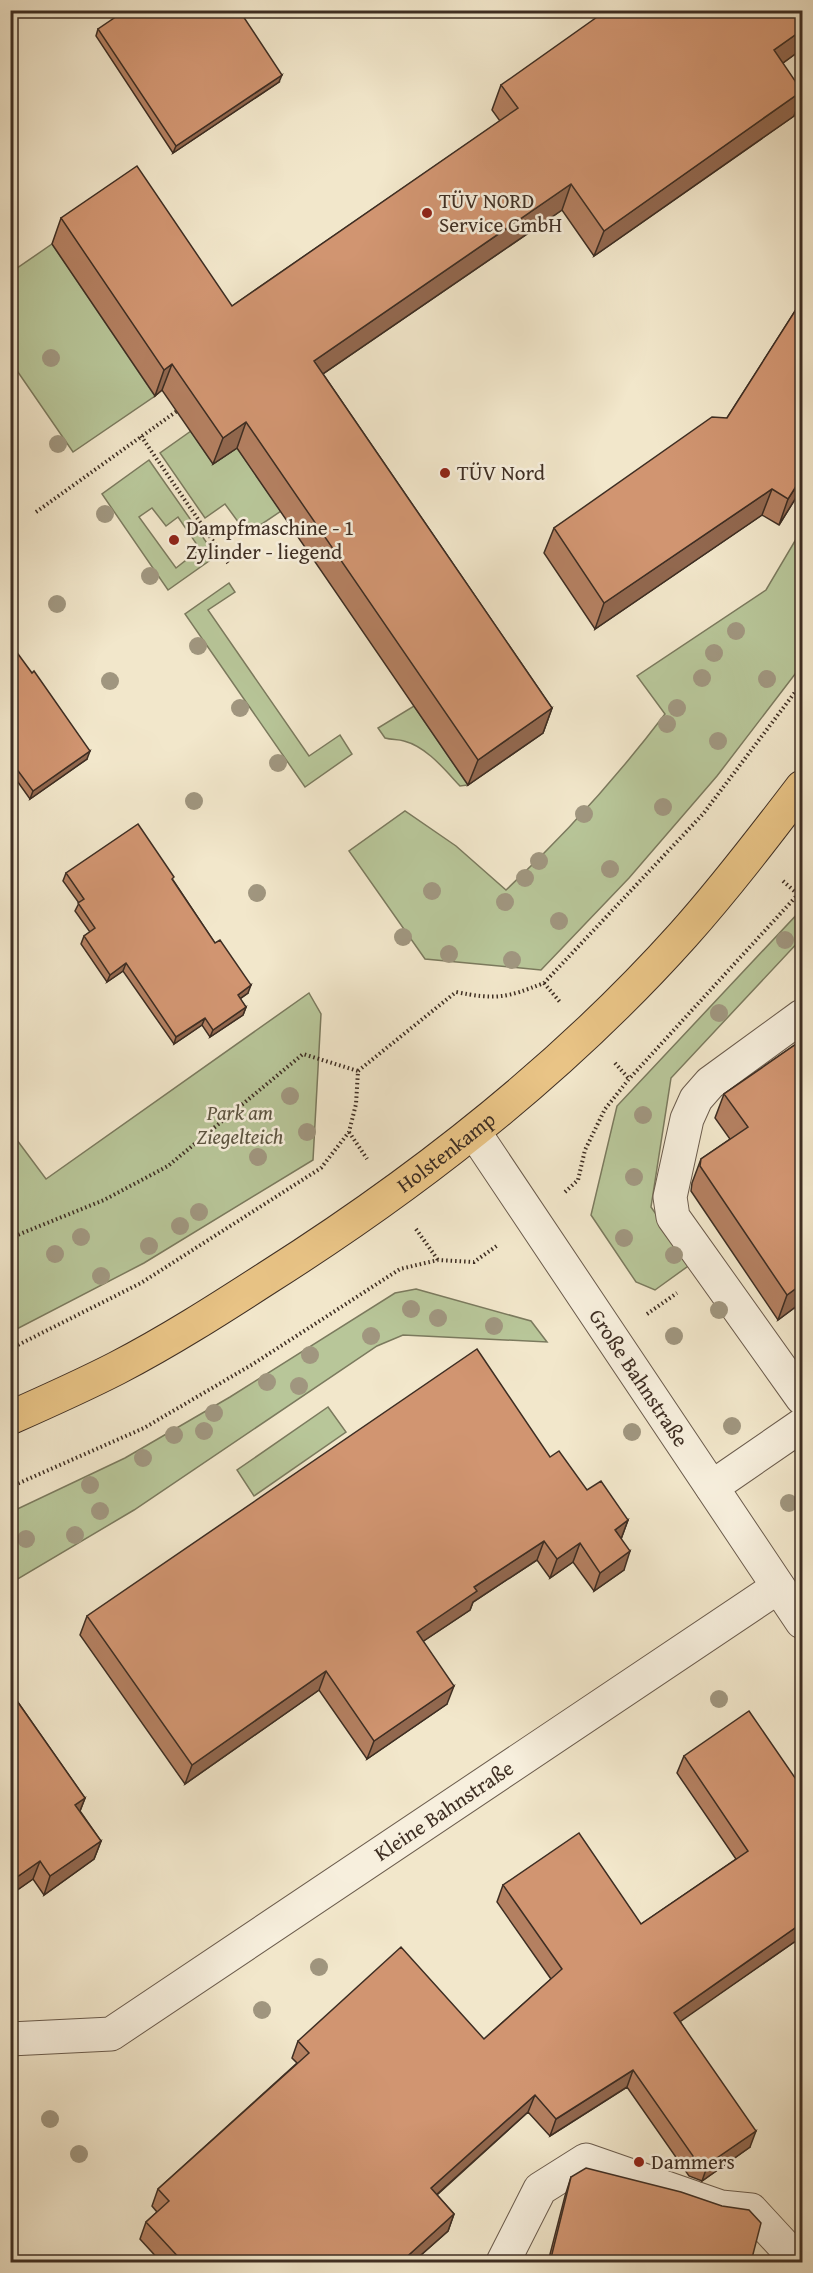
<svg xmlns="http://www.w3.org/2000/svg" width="813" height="2273" font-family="'Gentium Book Plus',serif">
<rect width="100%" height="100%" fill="#f2e7cb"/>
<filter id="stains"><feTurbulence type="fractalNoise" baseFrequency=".00333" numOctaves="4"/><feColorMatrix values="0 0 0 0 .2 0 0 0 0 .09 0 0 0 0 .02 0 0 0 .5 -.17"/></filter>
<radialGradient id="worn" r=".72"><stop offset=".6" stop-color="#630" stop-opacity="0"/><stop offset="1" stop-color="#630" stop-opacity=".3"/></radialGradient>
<path fill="#b8c699" stroke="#7b7a5e" stroke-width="1.5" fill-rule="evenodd" d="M52,244L155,396L73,452L11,362L10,273Z
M191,431L213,464L237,448L281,511L247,534L225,504L205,518L160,453Z
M149,460L216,556L168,590L102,494ZM152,508L166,526L178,517L200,549L176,568L139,517Z
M802,529V665L717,776L629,878L541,970L425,959L349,851L405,811L456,846L506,890C564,836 617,777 665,714L637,676L766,590Z
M229,583L235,592L208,610L309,756L340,735L352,754L305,787L185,614Z
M414,706L468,785L460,786C445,770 427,747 404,741C398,739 392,740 385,738L378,728Z
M802,909V938L671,1078L651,1207L691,1264L655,1290L636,1282L591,1215L617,1106Z
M309,993L321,1014L313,1160L144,1263L11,1332V1132L46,1179Z
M416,1289L531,1321L547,1342L403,1335L377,1346L134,1510L11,1583V1512L125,1458L230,1397L395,1293Z
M328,1407L346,1432L254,1496L237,1470Z"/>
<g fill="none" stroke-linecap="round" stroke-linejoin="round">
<defs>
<g id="minor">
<path d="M802,1016L710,1083L696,1099L687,1119L670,1197L673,1217L802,1398"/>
<path id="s1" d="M474,1132L802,1622"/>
<path d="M712,1487L802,1425"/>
<path id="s2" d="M10,2039L111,2034L778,1587"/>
<path d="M503,2262L540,2189L586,2160L721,2207L751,2210L799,2262"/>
</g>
<g id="major">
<path id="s3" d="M10,1418C46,1402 82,1386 117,1368C169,1341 219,1309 267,1278C420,1181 562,1070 683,935C725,888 764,837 802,787"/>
</g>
</defs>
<use href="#minor" stroke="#6b5c4d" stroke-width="35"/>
<use href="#major" stroke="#3e2e23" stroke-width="35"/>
<path stroke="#3e2e23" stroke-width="4" stroke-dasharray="1.5 3" stroke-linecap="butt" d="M141,436L228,563
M36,512L177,411
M783,881L802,898
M544,983L560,1002
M615,1063L629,1079
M349,1132L367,1159
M565,1192L578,1180L585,1150L605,1109L629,1079L802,890
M416,1229L438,1260
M10,1238L104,1200L168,1166L303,1054L358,1071
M647,1314L677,1293
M10,1349L141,1283L321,1168L349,1132L356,1104L358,1071L456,992C496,1000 506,998 544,983L703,814L802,683
M10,1487L144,1428L253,1364L400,1269L438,1260L474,1262L498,1245"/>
<use href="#minor" stroke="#f7efdd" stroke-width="33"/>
<use href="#major" stroke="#e9c486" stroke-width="33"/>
</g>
<g fill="#a0967f">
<circle cx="51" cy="358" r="9"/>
<circle cx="58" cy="444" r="9"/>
<circle cx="105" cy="514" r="9"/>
<circle cx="150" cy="576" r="9"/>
<circle cx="57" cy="604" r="9"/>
<circle cx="736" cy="631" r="9"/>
<circle cx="198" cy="646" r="9"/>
<circle cx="714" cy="653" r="9"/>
<circle cx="702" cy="678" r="9"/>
<circle cx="767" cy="679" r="9"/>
<circle cx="110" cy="681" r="9"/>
<circle cx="240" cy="708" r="9"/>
<circle cx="677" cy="708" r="9"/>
<circle cx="667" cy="724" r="9"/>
<circle cx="718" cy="741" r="9"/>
<circle cx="278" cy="763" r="9"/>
<circle cx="194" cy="801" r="9"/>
<circle cx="663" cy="807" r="9"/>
<circle cx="584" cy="814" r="9"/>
<circle cx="539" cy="861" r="9"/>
<circle cx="610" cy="869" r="9"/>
<circle cx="525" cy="878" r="9"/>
<circle cx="432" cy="891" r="9"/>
<circle cx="257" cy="893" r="9"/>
<circle cx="505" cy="902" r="9"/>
<circle cx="559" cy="921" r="9"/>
<circle cx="403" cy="937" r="9"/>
<circle cx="785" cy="940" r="9"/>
<circle cx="449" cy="954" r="9"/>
<circle cx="512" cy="960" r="9"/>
<circle cx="719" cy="1013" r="9"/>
<circle cx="290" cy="1096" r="9"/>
<circle cx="643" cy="1115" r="9"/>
<circle cx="307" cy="1132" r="9"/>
<circle cx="258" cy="1157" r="9"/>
<circle cx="634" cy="1177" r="9"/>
<circle cx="199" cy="1212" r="9"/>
<circle cx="180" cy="1226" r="9"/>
<circle cx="81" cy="1237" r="9"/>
<circle cx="624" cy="1238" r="9"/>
<circle cx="149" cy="1246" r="9"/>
<circle cx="55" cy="1254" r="9"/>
<circle cx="674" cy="1255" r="9"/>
<circle cx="101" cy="1276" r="9"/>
<circle cx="411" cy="1309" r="9"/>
<circle cx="719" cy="1310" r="9"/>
<circle cx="438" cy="1318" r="9"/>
<circle cx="494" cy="1326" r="9"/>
<circle cx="371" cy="1336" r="9"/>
<circle cx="674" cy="1336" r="9"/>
<circle cx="310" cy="1355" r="9"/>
<circle cx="267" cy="1382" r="9"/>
<circle cx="299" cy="1386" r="9"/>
<circle cx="214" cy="1413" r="9"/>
<circle cx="732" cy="1426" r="9"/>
<circle cx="204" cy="1431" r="9"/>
<circle cx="632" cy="1432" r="9"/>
<circle cx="174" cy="1435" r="9"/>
<circle cx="143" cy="1458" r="9"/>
<circle cx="90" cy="1485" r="9"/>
<circle cx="789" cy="1503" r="9"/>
<circle cx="100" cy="1511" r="9"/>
<circle cx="75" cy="1535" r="9"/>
<circle cx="26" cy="1539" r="9"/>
<circle cx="719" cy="1699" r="9"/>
<circle cx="319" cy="1967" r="9"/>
<circle cx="262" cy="2010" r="9"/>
<circle cx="50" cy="2119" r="9"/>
<circle cx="79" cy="2154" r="9"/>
</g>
<path fill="#b48061" stroke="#3e2e23" stroke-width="1.5" d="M98,29L279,82L173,153L96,36Z
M802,49L783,63L794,116L594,256L562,210L323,374L552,708L543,733L468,785L237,448L213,464L162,390L155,396L52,244L61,218L232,306L500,121L492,110L501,85Z
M802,300V488L779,525L762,515L595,629L544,553L554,528L727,418Z
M10,643L87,759L30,799L10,771Z
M66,873L173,880L248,993L240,999L246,1007L243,1015L210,1037L202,1025L174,1044L123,971L107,982L81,944L84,936L90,932L75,911L79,903L63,881Z
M802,1040V1302L778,1320L691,1191L692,1183L701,1159L730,1139L715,1118L724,1094Z
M550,1457L587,1490L628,1520L621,1539L624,1570L594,1591L573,1562L550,1578L537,1560L473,1602L470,1610L423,1641L447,1704L367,1759L319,1690L185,1784L80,1635L87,1616Z
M10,1691L85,1798L80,1811L101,1841L94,1859L44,1895L33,1879L10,1895Z
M684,1756L802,1788V1942L800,1938L680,2021L750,2147L702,2181L689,2176L627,2087L550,2136L528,2112L437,2195L454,2214L448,2231L413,2262H161L140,2239L146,2222L157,2212L152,2206L158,2189L297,2063L292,2058L298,2041L484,2039L551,1979L497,1902L503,1885L641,1924L736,1859L677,1773Z
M571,2177L751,2262H548L565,2196Z"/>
<path fill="#92684f" stroke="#3e2e23" stroke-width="1.5" d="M802,30V49L765,76L774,50Z
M282,75L279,82L173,153L176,146Z
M802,91L794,116L594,256L604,231Z
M571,184L562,210L305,386L314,361Z
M172,364L162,390L155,396L164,370Z
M246,422L237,448L213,464L223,438Z
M802,477V488L779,525L788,499Z
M772,489L762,515L595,629L604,603Z
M552,708L543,733L468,785L478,760Z
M90,751L87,759L30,799L33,791Z
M126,963L123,971L107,982L110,975Z
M251,985L248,993L235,1002L238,995Z
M246,1007L243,1015L210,1037L213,1030Z
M205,1018L202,1025L174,1044L176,1037Z
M802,1284V1302L778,1320L787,1295Z
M628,1520L621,1539L615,1530Z
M544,1541L537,1560L473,1602L470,1610L410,1650L417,1632L474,1587Z
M580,1543L573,1562L550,1578L557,1559Z
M630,1551L624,1570L594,1591L600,1573Z
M326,1671L319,1690L185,1784L192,1765Z
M454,1686L447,1704L367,1759L374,1741Z
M85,1798L78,1816L75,1805Z
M101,1841L94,1859L44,1895L50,1876Z
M40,1861L33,1879L10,1895L17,1877Z
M802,1923V1930L800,1938L668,2030L674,2013Z
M633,2070L627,2087L550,2136L556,2119Z
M535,2095L528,2112L425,2205L431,2188Z
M756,2131L750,2147L702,2181L708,2164Z
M454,2214L448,2231L413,2262H401Z"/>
<path fill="#d19571" stroke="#3e2e23" stroke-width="1.5" d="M126,10H239L282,75L176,146L98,29Z
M607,10H802V30L774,50L802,91L604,231L571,184L314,361L552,708L478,760L246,422L223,438L172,364L164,370L61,218L137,166L232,306L518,108L501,85Z
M802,300V477L788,499L772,489L604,603L554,528L712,417L727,418Z
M10,643L32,673L34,671L90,751L33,791L10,760Z
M138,824L174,877L172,879L215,943L220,940L251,985L238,995L246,1007L213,1030L205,1018L176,1037L126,963L110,975L84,936L95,928L78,903L84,899L66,873Z
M802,1040V1284L787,1295L700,1166L701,1159L748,1127L724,1094Z
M477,1349L550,1457L559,1451L587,1490L601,1481L628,1520L615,1530L630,1551L600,1573L580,1543L557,1559L544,1541L474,1587L477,1591L417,1632L454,1686L374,1741L326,1671L192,1765L87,1616Z
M10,1691L85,1798L75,1805L101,1841L50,1876L40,1861L17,1877L10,1869Z
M749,1711L802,1788V1923L674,2013L756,2131L708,2164L695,2159L633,2070L556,2119L535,2095L431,2188L454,2214L401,2262H183L146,2222L169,2201L158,2189L309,2053L298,2041L401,1947L484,2039L562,1969L503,1885L579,1833L641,1924L748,1851L684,1756Z
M586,2168L681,2192L722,2206L749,2210L761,2223L751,2262H550L571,2177Z"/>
<g fill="#8f2418" stroke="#f7efdd" stroke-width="2">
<circle cx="427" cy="213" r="6"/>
<circle cx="445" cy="473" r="6"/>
<circle cx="174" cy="540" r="6"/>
<circle cx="639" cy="2162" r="6"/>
</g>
<g text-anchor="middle" stroke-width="5" stroke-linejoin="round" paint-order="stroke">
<g font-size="21" fill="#3e2e23" stroke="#f7efdd" text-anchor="start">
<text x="439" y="208">TÜV NORD<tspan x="439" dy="24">Service GmbH</tspan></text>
<text x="457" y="480">TÜV Nord</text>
<text x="186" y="535">Dampfmaschine - 1<tspan x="186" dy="24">Zylinder - liegend</tspan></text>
<text x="651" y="2169">Dammers</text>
</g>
<g font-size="21" font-style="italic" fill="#5c5440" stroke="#f7efdd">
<text x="240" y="1120">Park am<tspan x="240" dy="24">Ziegelteich</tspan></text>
</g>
<g font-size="21" fill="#3e2e23" stroke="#f7efdd">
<text dy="7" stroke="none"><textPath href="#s3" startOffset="512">Holstenkamp</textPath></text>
<text dy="7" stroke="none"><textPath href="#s1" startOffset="296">Große Bahnstraße</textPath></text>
<text dy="7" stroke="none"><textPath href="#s2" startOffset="502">Kleine Bahnstraße</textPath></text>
</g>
</g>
<rect width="813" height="2273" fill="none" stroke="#f2e7cb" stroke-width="36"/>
<rect x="12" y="12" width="789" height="2249" fill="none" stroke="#3e2e23" stroke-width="3"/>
<rect x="18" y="18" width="777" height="2237" fill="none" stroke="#3e2e23" stroke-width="1.5"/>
<rect width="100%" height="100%" filter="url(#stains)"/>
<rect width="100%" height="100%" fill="url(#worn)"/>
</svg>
